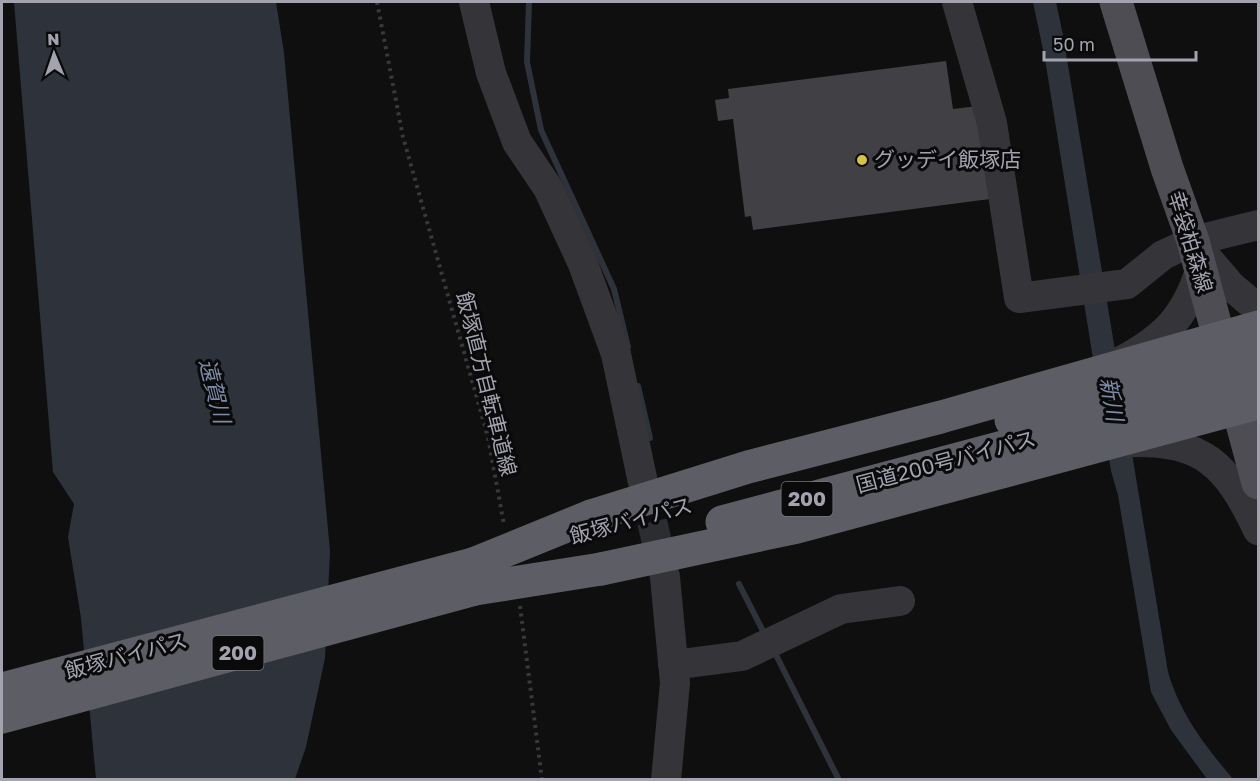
<svg xmlns="http://www.w3.org/2000/svg" width="1260" height="781" font-family="'Golos Text','Noto Sans JP',sans-serif">
<rect width="100%" height="100%" fill="#0f0f10"/>
<path fill="#2e333b" d="M14,2H276L284,53L330,551L325,658L306,747L295,779H96L81,618L68,537L74,504L53,472Z
M1033,2H1056L1063,35L1168,672C1180,714 1206,747 1233,779H1207L1171,730L1151,692L1118,495L1111,471L1045,59Z"/>
<g fill="none" stroke-linecap="round" stroke-linejoin="round">
<path stroke="#2e333b" stroke-width="6" d="M529,2L527,62L541,130L614,289L628,347
M638,386L650,438
M739,584L765,635
M773,649L839,780"/>
</g>
<path fill="#414145" d="M946,61L953,109L978,106L990,199L753,230L751,216L745,217L733,119L718,121L715,100L729,98L728,89Z"/>
<g fill="none" stroke-linecap="round" stroke-linejoin="round">
<path stroke="#2c2d30" stroke-width="30" stroke-dasharray="30 15" stroke-linecap="butt" d="M642,478L665,577"/>
<path stroke="#38393d" stroke-width="4" stroke-dasharray="3 4.5" stroke-linecap="butt" d="M377,2L403,137L488,437L504,525
M520,606L542,780"/>
<path stroke="#353539" stroke-width="30" d="M474,2L491,73L517,142L548,188L583,264L616,354L642,478
M957,2L992,123L1019,298L1127,284L1163,255L1193,241L1258,225
M1195,244L1231,286L1258,309
M1123,360C1165,337 1185,317 1200,271
M1129,442C1204,440 1227,465 1258,530
M665,577L675,683L666,780
M673,665L742,656L841,609L900,601"/>
<path stroke="#4d4d53" stroke-width="33" d="M1116,2L1167,168L1193,241L1258,483"/>
<path stroke="#5d5e65" stroke-width="33" d="M591,516L748,467L941,417L1258,327
M722,522L1003,447
M601,569L797,527L1258,403
M2,689L473,564
M2,717L475,589"/>
<path stroke="#5d5e65" stroke-width="33" d="M1011,420L1258,350
M1016,443L1258,375
M473,564L591,516
M475,589L601,569"/>
</g>
<circle fill="#dac33c" stroke="#0a0a0b" stroke-width="2" cx="862" cy="160" r="6"/>
<g text-anchor="middle" stroke-width="6" stroke-linejoin="round" paint-order="stroke">
<g fill="#0a0a0b" stroke="#74757e" stroke-width="1.5">
<rect x="781.5" y="482" width="51" height="34" rx="4.5"/>
<rect x="212.5" y="636" width="51" height="34" rx="4.5"/>
</g>
<g font-size="20" font-weight="bold" fill="#a2a3af">
<text x="807" y="506">200</text>
<text x="238" y="660">200</text>
</g>
<g font-size="21" fill="#a2a3af" stroke="#0a0a0b" text-anchor="start">
<text x="874" y="167">グッデイ飯塚店</text>
</g>
<g font-size="21" fill="#a2a3af" stroke="#0a0a0b">
<text transform="translate(1190 242) rotate(73)" y="7">幸袋柏森線</text>
<text transform="translate(486 384) rotate(76)" y="7">飯塚直方自転車道線</text>
<text transform="translate(946 462) rotate(-15)" y="7">国道200号バイパス</text>
<text transform="translate(631 521) rotate(-15)" y="7">飯塚バイパス</text>
<text transform="translate(126 656) rotate(-15)" y="7">飯塚バイパス</text>
</g>
<g font-size="22" font-style="italic" fill="#7c8ba7" stroke="#0a0a0b">
<text transform="translate(215 391) rotate(76)" y="8">遠賀川</text>
<text transform="translate(1112 399) rotate(80)" y="8">新川</text>
</g>
</g>
<rect width="1260" height="781" fill="none" stroke="#a2a3af" stroke-width="6"/>
<g transform="translate(54 54) rotate(358)" stroke="#0a0a0b" stroke-width="4.5" paint-order="stroke">
<path d="M0-4.5L10 22L0 15L-10 22Z" fill="#a2a3af"/>
<text y="-9" font-size="16" font-weight="bold" text-anchor="middle" fill="#a2a3af">N</text>
</g>
<path d="M1044 51v9h152v-9" fill="none" stroke="#a2a3af" stroke-width="3"/>
<text x="1053" y="51" font-size="18" fill="#a2a3af" stroke="#0a0a0b" stroke-width="4.5" paint-order="stroke">50 m</text>
</svg>
